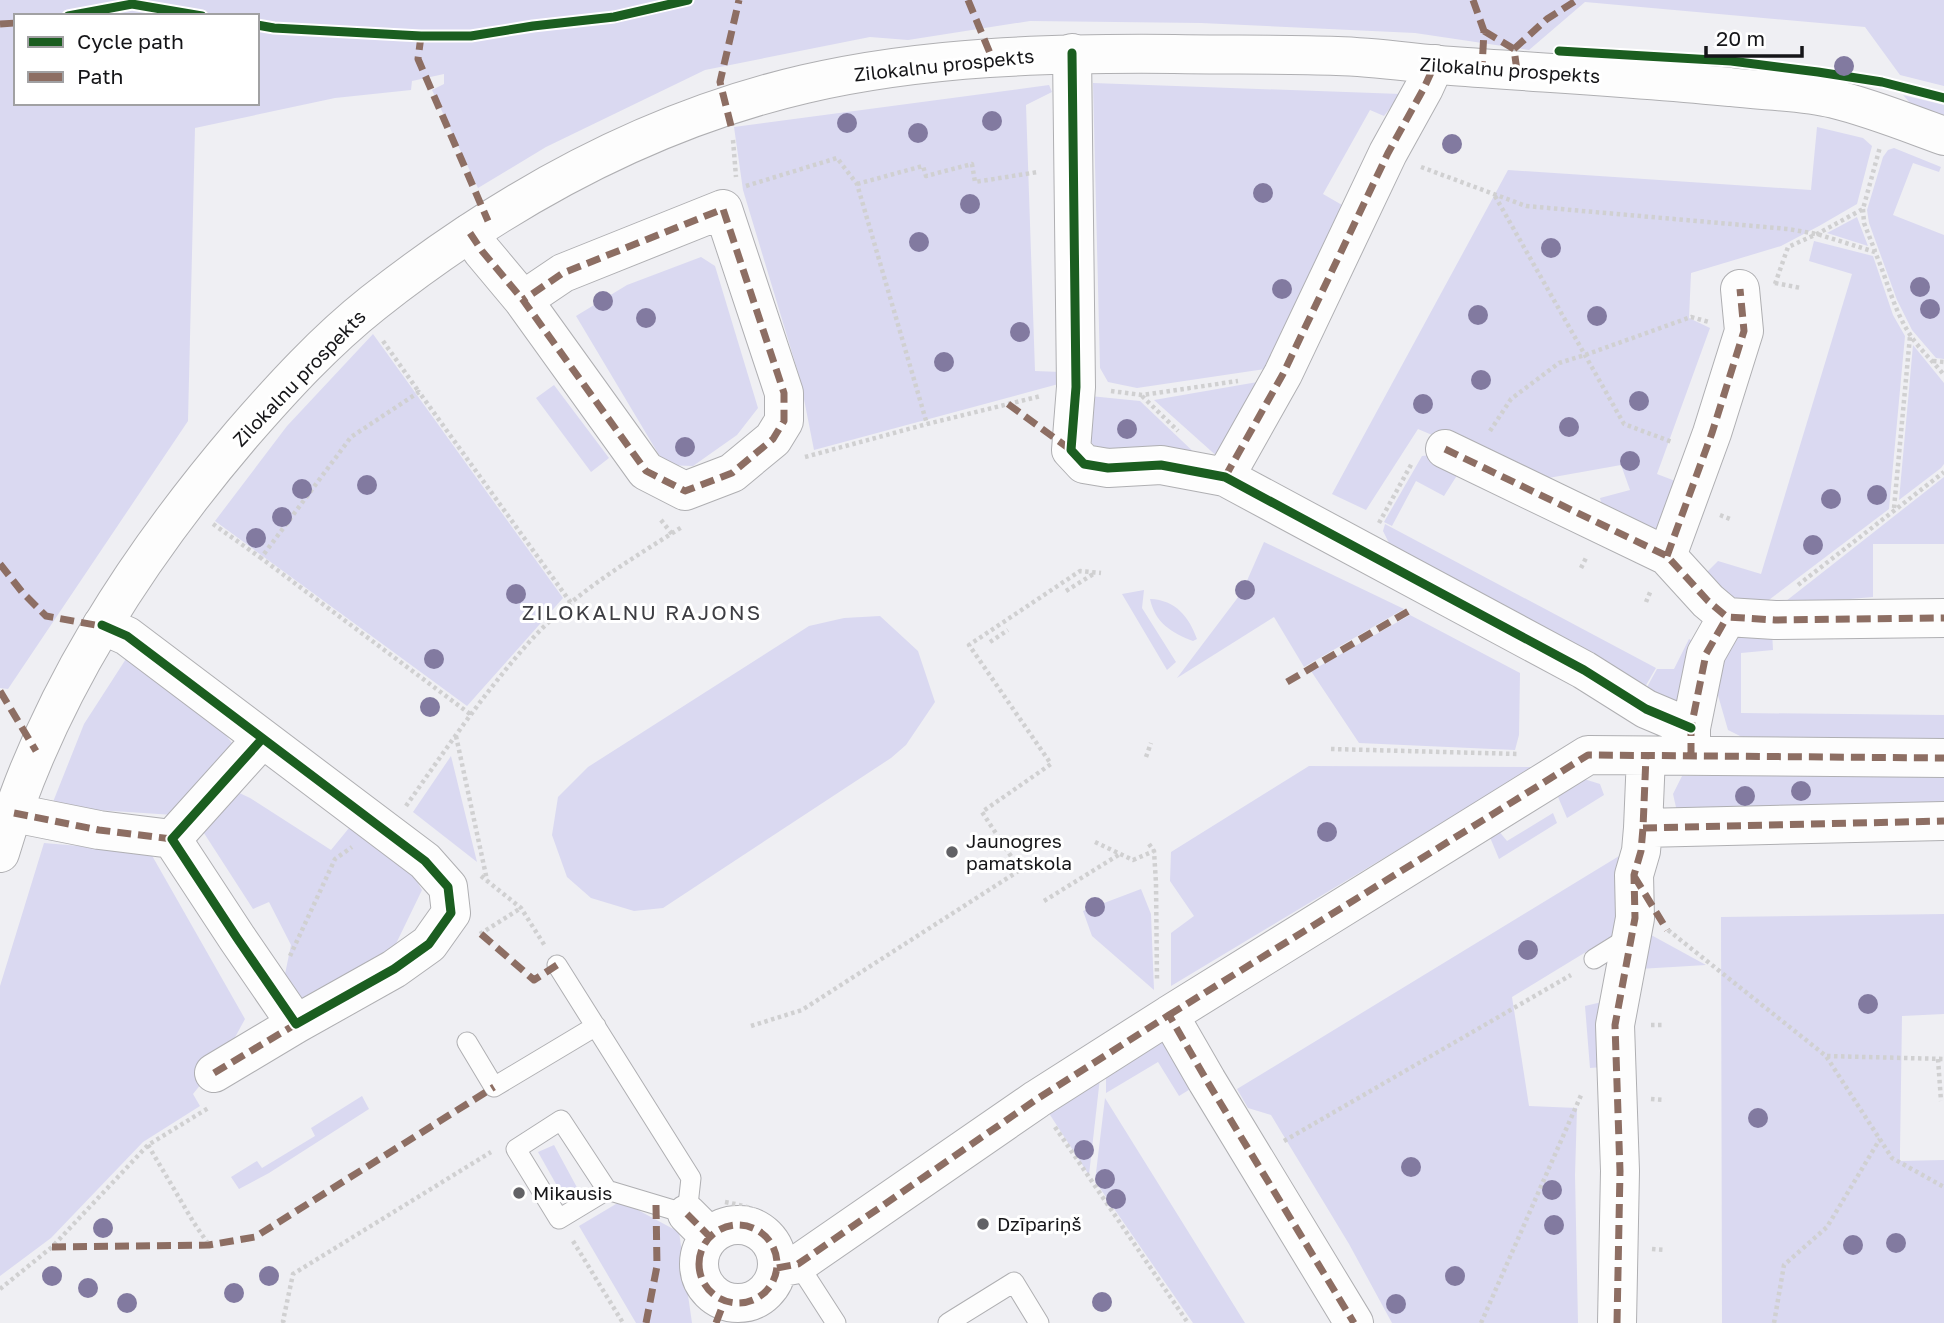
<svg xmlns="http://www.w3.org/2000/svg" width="1944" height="1323" font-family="'Golos Text',sans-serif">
<rect width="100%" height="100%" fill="#efeff3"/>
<path fill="#dad9f1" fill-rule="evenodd" d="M0,0H1944V86L1900,75L1865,27L1585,2L1529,50L1415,33L1201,23L1030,21L908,40L870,37L705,70L546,147L478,188L432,90L444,84V74L412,81L411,90L335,98L195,128L188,421L8,689L0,688ZM16,16H257V103H16Z
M1093,83L1401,94L1384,116L1370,110L1323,194L1349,209L1265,369L1137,388L1108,382L1100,368Z
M1049,85L1052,92L1026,105L1035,371L1061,372L1062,383L814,450L800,379L743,190L734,127Z
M1903,95L1944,105V117L1913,106Z
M1817,127L1863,138L1872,146L1857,204L1819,226L1781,246L1691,273L1689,318L1710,328L1657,474L1683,484L1661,539L1604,513L1600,498L1630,490L1621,465L1537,480L1418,429L1366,510L1332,494L1508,170L1811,190Z
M1894,148L1941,167L1939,172L1913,163L1893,215L1944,235V359L1936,358L1912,330L1897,300L1869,223L1867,210L1883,157L1888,150Z
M1857,217L1868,246L1827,233Z
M1814,241L1873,256L1893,315L1905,336L1889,509L1761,606L1736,598L1716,589L1705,574L1718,561L1761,574L1852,274L1809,261Z
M701,257L715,266L758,408L737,435L693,466L665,465L576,316L627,285Z
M373,334L563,598L467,706L215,521L287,426Z
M1913,345L1944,383V464L1941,468L1899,500Z
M1269,380L1220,459L1154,400Z
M554,385L609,458L591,472L536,398Z
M1090,396L1140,401L1201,459L1099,453L1089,439Z
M1431,455L1461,469L1444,496L1416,481L1392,526L1384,522L1422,456Z
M1944,477V544H1873V597L1781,605Z
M1385,524L1656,668L1645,687L1394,553L1383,531Z
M1264,542L1404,609L1304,667L1274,617L1177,678L1242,592Z
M1144,590L1142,608L1176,662L1167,670L1122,594Z
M1150,599C1176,600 1189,617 1197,639L1193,641C1172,633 1155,623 1150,599Z
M1410,615L1520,673L1519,735L1515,750L1359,743L1311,671Z
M880,616L918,651L935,702L906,745L891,758L663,908L634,911L591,898L567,877L552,835L558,797L588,767L809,626L844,618Z
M1772,632L1773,650L1741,653V713L1944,715V739L1742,737L1728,730L1715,685L1727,644L1741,634Z
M1689,639L1694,642L1682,701L1671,702L1647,687L1657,669H1674Z
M133,648L221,729L232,743L212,777L174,815L51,807L84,724Z
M451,756L477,862L413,812Z
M1309,766L1535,767L1171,986V933L1194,916L1170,881L1171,852Z
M1944,774V814L1678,816L1673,794L1682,776Z
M1584,779L1600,784L1604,795L1567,818L1558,797Z
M233,790L250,798L331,850L349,828L412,873L422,890L391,954L332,995L296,1001L283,984L291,945L269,902L253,909L202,830Z
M1553,813L1557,823L1499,859L1489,835L1498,830L1507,841Z
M44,843L150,852L245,1019L227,1052L193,1094L200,1106L143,1142L51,1238L0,1276V986Z
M1624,853L1622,930L1512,997L1529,1106L1577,1108L1575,1175L1578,1323H1392L1349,1244L1271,1115L1248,1108L1237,1089Z
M1141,889L1151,914L1154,990L1092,936L1083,911Z
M1944,914V1014L1902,1016L1900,1150V1161L1944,1160V1323H1722L1721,917Z
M1642,930L1706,965L1639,969Z
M1602,1002L1603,1067L1590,1068L1585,1006Z
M1154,1029L1192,1088L1179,1096L1158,1062L1106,1093V1058Z
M1102,1060L1089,1175L1041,1101Z
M362,1096L369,1109L269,1173L239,1189L231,1177L257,1161L262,1168L315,1136L311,1128Z
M1105,1098L1245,1323H1193L1095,1181Z
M554,1145L580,1193L565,1200L538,1152Z
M621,1201L679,1232L692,1323H636L579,1226Z"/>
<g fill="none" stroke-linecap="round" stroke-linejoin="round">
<defs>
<path id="service" d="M1594,959L1631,936
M557,965L691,1178L687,1214L607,1190L561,1120L516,1149L559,1219L607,1190
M467,1042L494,1087L596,1026
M798,1264L836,1323
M948,1323L1014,1282L1039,1323"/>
<path id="minor" d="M1072,53L1076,387L1071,450L1084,464L1108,468L1161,465L1225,477L1584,670L1646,709L1691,728
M470,233L482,251L523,300L646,471L685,491L732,473L773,439L784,421V393L723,209L563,273L523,300
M1445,449L1667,556L1708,601L1727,617L1775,620L1944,618
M1225,477L1283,374L1388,153L1424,88L1435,64
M1667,556L1712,433L1744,331L1740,289
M102,625L127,636L425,861L448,887L451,913L429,944L394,969L296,1024L237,938L172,839L262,739
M1691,754V728L1706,654L1727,617
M14,813L99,830L172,839
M1643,828L1944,821
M1169,1015L1588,755L1944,758
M214,1073L296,1024
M687,1214L709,1236
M699 1264a39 39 0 1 1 78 0a39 39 0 1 1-78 0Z
M777,1268L798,1264L1037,1099L1169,1015L1207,1081L1354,1323
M1617,1323L1620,1171L1615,1025L1635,918L1634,875L1641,851L1643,828L1646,756"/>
<path id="secondary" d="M0,853C46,696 137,557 242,434C282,388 325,341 373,303C501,202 646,121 805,84C926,56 1051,53 1174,54C1228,55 1283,54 1337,56C1375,57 1414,63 1452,66C1545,73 1638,78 1730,87C1762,91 1804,91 1834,99C1871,108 1908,123 1944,136"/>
</defs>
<use href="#service" stroke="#afafb2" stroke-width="21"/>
<use href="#minor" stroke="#afafb2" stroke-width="40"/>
<use href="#secondary" stroke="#afafb2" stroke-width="40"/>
<path stroke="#d0d0d1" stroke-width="4.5" stroke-dasharray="3.5 3.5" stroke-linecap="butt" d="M733,140L736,177
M1421,167L1526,206L1788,229L1817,234L1875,252C1887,279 1893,308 1909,333C1918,348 1933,361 1944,375
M857,184L923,166L926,176L972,164L975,182L1038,172
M746,186L837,158L857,184L927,424
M1495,196L1624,424L1672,442
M1863,209L1864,223L1875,251
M1775,283L1801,288
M1775,284L1788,247L1817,234L1863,209L1880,147
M383,341L419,392
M1933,361L1944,362
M1111,391L1142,395L1238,381
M1142,396L1178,431
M1490,431L1511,399L1559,363L1585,355L1691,317L1709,322
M805,457L927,424L1041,396
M1894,508L1910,336
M1720,515L1730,519
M661,520L672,534
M1379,523L1412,463
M213,524L261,558
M1581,568L1587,556
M1798,585L1944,472
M1066,591L1095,573
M1646,602L1651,590
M990,642L1008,630
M470,714L261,558L351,437L419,392L571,603
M456,736L487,880
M1331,749L1519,754
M1146,757L1151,743
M406,806C446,749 485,691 532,639C574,593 630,560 682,527
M1095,842L1133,860L1154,851L1156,883L1157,981
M1149,844L1154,851
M481,876L521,908L545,946
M1044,901L1120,854
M1668,930L1826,1056L1892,1158L1944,1187
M480,934L521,908
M290,956L335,859L352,847
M1651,1025H1664
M751,1026L802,1010L1020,870L982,812L1051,764L969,645L1080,571L1101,573
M1827,1056L1944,1059
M1938,1059L1941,1101
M1651,1099L1665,1100
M1055,1127L1188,1323
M1284,1141L1571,975
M148,1145L194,1223L209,1245
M725,1202C752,1207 762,1210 778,1233
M573,1241L623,1323
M1652,1249L1665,1250
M0,1289L52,1247L148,1145L210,1107
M284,1323L283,1321L293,1274L491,1152
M1481,1323L1582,1093
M1774,1323L1784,1265L1827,1227L1880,1139"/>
<use href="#service" stroke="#fdfdfd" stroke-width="19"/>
<use href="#minor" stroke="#fdfdfd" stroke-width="38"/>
<use href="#secondary" stroke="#fdfdfd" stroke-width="38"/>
<path stroke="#8d6e63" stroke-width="7" stroke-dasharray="14 7" stroke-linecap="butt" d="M968,0L992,58
M1473,0L1484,31L1482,68
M0,24L16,23
M1484,31L1514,49L1517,71
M421,36L418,59L488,221
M1514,49L1547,19L1577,0
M731,126L720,82L739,0
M470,233L482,251L523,300L646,471L685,491L732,473L773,439L784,421V393L723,209L563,273L523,300
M1008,404L1071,450
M1445,449L1667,556L1708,601L1727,617L1775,620L1944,618
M1225,477L1283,374L1388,153L1424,88L1435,64
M1667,556L1712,433L1744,331L1740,289
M0,564L22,592L46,616L106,627
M1287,682L1412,609
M0,691L36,751
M1691,757V728L1706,654L1727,617
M14,813L99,830L172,839
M1643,828L1944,821
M1634,876L1667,930
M481,934L534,980L557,965
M1169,1015L1588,755L1944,758
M214,1073L296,1024
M687,1214L709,1236
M699 1264a39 39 0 1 1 78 0a39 39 0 1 1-78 0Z
M52,1247L209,1245L255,1237L494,1087
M777,1268L798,1264L1037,1099L1169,1015L1207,1081L1354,1323
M646,1323L657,1266L656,1205
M716,1323L724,1302
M1617,1323L1620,1171L1615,1025L1635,918L1634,875L1641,851L1643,828L1646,756"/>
<defs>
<path id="cycleway" d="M68,16L132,4L202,16
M257,25L274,28L421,36H471L533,26L614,17L688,0
M1559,51L1731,61L1818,72L1882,82L1944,98
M1072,53L1076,387L1071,450L1084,464L1108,468L1161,465L1225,477L1584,670L1646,709L1691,728
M102,625L127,636L425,861L448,887L451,913L429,944L394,969L296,1024L237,938L172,839L262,739"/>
</defs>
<use href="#cycleway" stroke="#fff" stroke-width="13"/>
<use href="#cycleway" stroke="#1b5e20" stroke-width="9"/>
</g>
<g fill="#827aa0">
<circle cx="1844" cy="66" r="10"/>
<circle cx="992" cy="121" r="10"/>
<circle cx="847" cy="123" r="10"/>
<circle cx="918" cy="133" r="10"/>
<circle cx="1452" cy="144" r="10"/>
<circle cx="1263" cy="193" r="10"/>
<circle cx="970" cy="204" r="10"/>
<circle cx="919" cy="242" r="10"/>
<circle cx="1551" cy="248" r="10"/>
<circle cx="1920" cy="287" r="10"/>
<circle cx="1282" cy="289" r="10"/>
<circle cx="603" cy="301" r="10"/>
<circle cx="1930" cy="309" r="10"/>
<circle cx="1478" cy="315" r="10"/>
<circle cx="1597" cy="316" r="10"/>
<circle cx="646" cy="318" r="10"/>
<circle cx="1020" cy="332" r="10"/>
<circle cx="944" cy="362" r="10"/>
<circle cx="1481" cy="380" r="10"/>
<circle cx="1639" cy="401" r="10"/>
<circle cx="1423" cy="404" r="10"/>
<circle cx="1569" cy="427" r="10"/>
<circle cx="1127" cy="429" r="10"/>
<circle cx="685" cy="447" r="10"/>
<circle cx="1630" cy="461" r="10"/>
<circle cx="367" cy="485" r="10"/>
<circle cx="302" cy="489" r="10"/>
<circle cx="1877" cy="495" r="10"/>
<circle cx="1831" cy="499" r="10"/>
<circle cx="282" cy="517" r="10"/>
<circle cx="256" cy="538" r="10"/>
<circle cx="1813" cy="545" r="10"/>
<circle cx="1245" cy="590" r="10"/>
<circle cx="516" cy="594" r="10"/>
<circle cx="434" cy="659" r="10"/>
<circle cx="430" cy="707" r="10"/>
<circle cx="1801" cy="791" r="10"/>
<circle cx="1745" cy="796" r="10"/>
<circle cx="1327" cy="832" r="10"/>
<circle cx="1095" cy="907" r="10"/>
<circle cx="1528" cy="950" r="10"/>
<circle cx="1868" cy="1004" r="10"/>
<circle cx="1758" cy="1118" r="10"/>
<circle cx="1084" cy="1150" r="10"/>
<circle cx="1411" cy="1167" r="10"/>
<circle cx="1105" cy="1179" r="10"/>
<circle cx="1552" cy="1190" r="10"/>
<circle cx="1116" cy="1199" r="10"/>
<circle cx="1554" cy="1225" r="10"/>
<circle cx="103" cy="1228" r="10"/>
<circle cx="1896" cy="1243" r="10"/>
<circle cx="1853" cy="1245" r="10"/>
<circle cx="52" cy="1276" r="10"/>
<circle cx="269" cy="1276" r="10"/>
<circle cx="1455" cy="1276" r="10"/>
<circle cx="88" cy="1288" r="10"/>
<circle cx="234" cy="1293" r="10"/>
<circle cx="1102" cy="1302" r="10"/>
<circle cx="127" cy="1303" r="10"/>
<circle cx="1396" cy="1304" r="10"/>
</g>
<g fill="#616165" stroke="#fff" stroke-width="2.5">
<circle cx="952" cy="852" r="7"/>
<circle cx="519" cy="1193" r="7"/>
<circle cx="983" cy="1224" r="7"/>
</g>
<g text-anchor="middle" stroke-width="6" stroke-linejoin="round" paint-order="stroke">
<g font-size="19" fill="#151518" stroke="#fff">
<text transform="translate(944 65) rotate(-6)" y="7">Zilokalnu prospekts</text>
<text transform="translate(1510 70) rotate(4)" y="7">Zilokalnu prospekts</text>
<text transform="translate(299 378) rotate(-46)" y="7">Zilokalnu prospekts</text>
</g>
<g font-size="19" fill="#151518" stroke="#fff" text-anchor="start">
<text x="966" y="848">Jaunogres<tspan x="966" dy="22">pamatskola</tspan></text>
<text x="533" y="1200">Mikausis</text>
<text x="997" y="1231">Dzīpariņš</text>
</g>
<g font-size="21" letter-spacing="2" fill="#3d3d42" stroke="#fff">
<text x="642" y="620">ZILOKALNU RAJONS</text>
</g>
</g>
<rect x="14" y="14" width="245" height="91" fill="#ffffff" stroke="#a1a1a3" stroke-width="2"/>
<rect x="28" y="37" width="35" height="10" fill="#1b5e20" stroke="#a1a1a3" stroke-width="2"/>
<text x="77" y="49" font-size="21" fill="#151518">Cycle path</text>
<rect x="28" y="72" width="35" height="10" fill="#8d6e63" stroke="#a1a1a3" stroke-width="2"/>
<text x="77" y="84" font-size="21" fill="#151518">Path</text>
<path d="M1706 46v10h96v-10" fill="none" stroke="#151518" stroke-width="3.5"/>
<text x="1716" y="46" font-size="21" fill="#151518" stroke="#ffffff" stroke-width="5" paint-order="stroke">20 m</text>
</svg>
